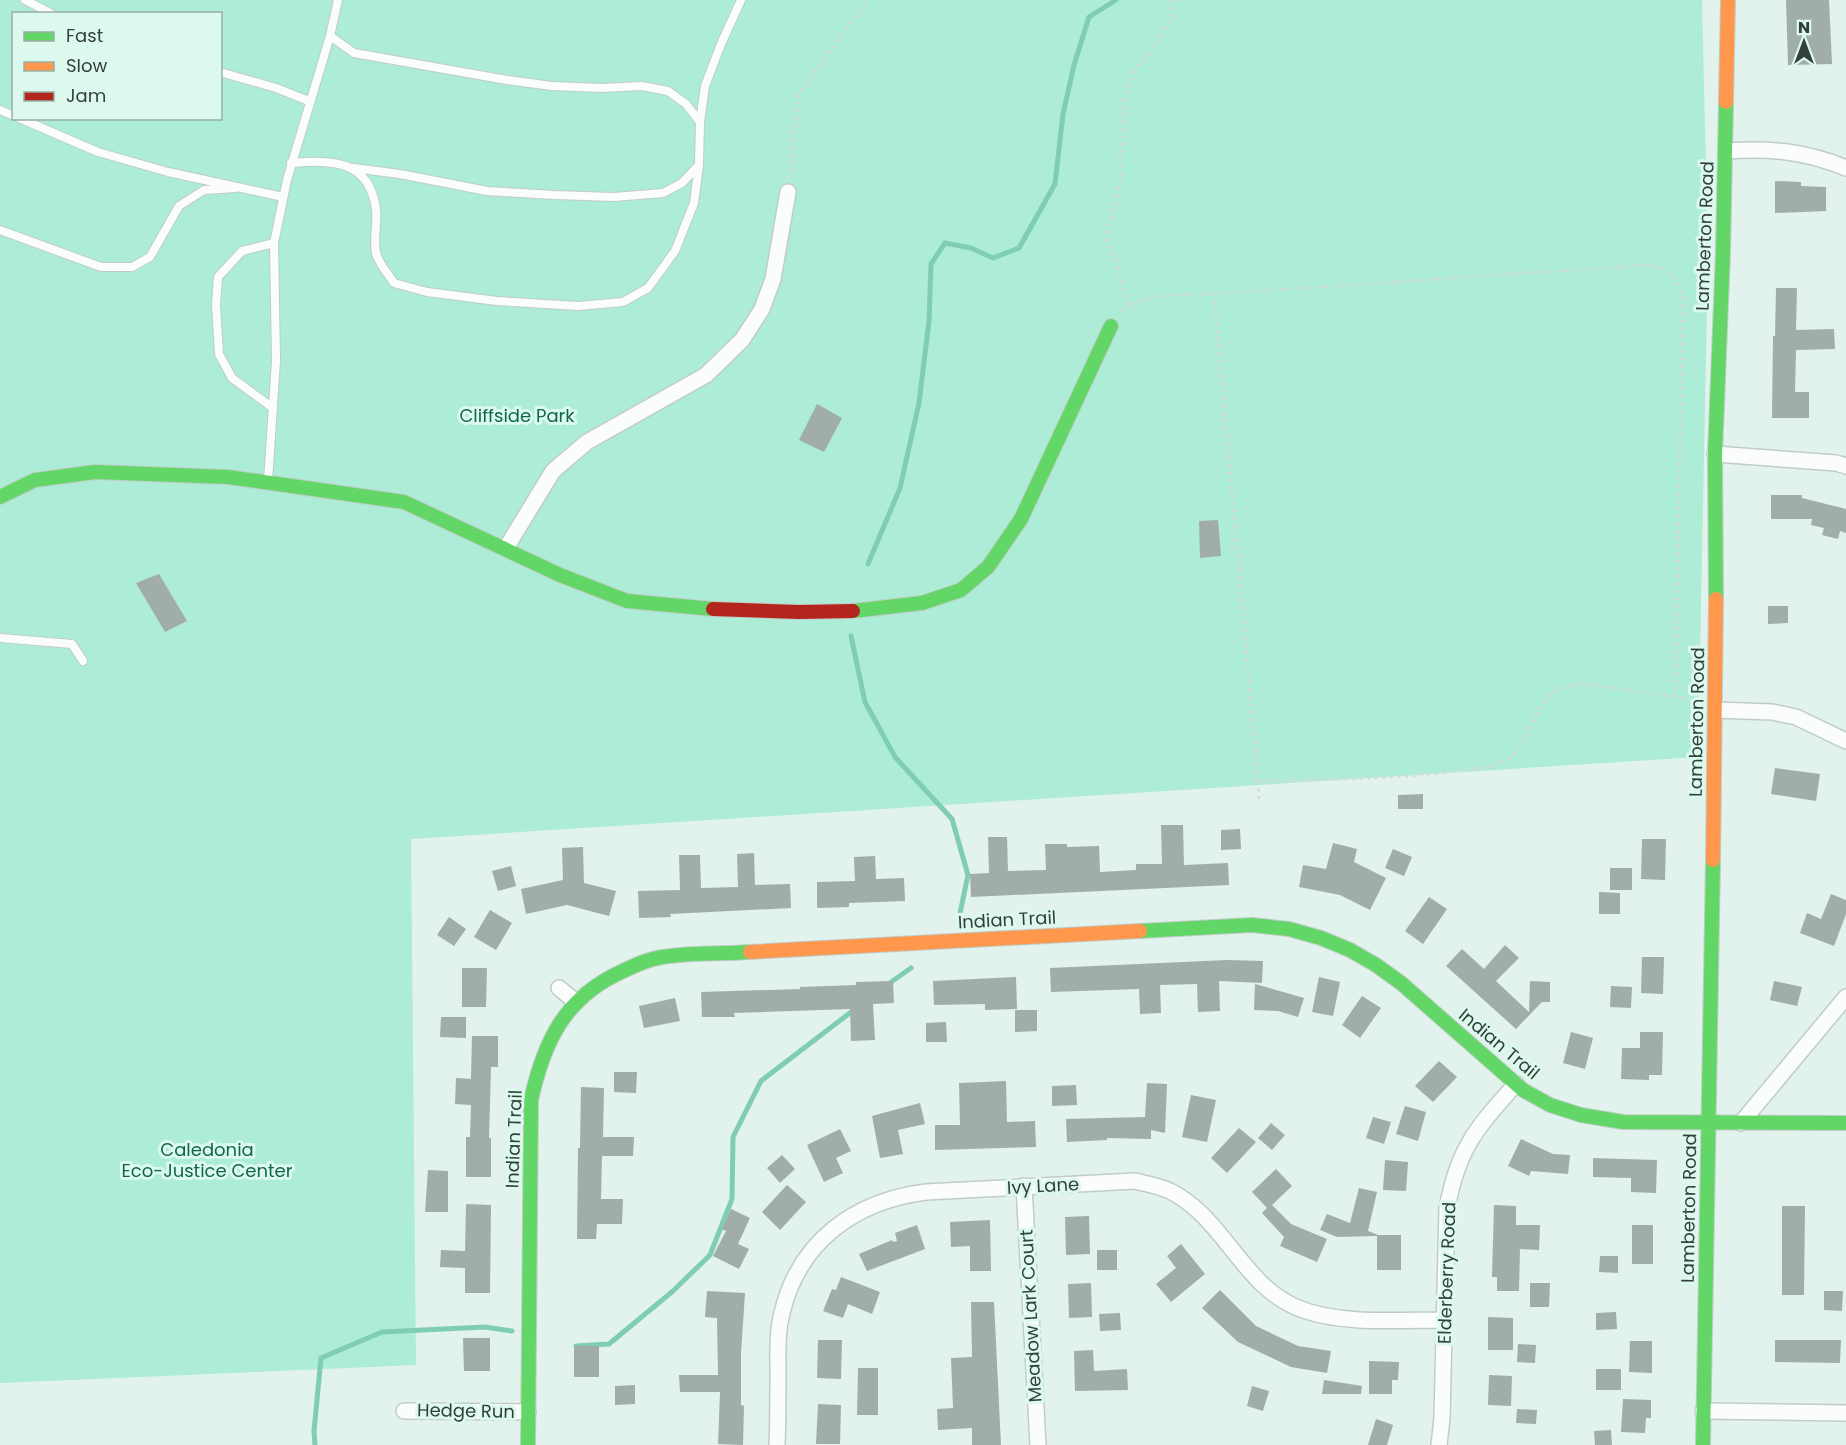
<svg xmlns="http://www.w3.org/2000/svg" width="1846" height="1445" font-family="Poppins,sans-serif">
<rect width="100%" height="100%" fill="#e2f2ec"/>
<path fill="#adecd6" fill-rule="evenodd" d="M0,0H1702L1708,257L1698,757L411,839L416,1365L0,1383ZM14,14H220V118H14Z"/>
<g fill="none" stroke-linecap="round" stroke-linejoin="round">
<path stroke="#7fceb4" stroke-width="5" d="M868,564L900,488L919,403L929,321L931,264L945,243L971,248L993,258L1019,248L1055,184L1063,114L1074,65L1089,17L1116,0
M851,636L865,702L895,757L952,819L968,875L959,918
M887,985L911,968
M576,1346L609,1344L673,1291L710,1255L732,1199L733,1137L761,1081L855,1009
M315,1445L314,1431L321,1358L382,1332L485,1327L512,1331"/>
</g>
<path fill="#a1ada8" d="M1786,0H1829L1832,64L1788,65Z
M1775,181L1801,182V186L1826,187V211L1775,213Z
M1776,288H1797L1796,330L1834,329L1835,349L1796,350L1795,392H1809V418H1772L1773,336H1775Z
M817,404L842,418L824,452L799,440Z
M1771,495H1802V498L1846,509V533L1840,531L1838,539L1822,535L1824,528L1811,525L1812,519H1771Z
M1218,520L1221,556L1200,558L1199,521Z
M159,574L187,621L165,632L136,583Z
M1768,606H1788V623L1768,624Z
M1775,768L1820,774L1816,801L1771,794Z
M1423,794V809H1398V795Z
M1161,825H1183L1184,865L1228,863L1229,885L971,897L970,874L989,873L988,837H1007L1008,871L1046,870L1045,844H1067V847L1099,846L1100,872L1136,870V864H1162Z
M1240,829L1241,849L1221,850V830Z
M1642,839H1666L1665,880L1641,879Z
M1333,843L1357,849L1354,862L1386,878L1370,910L1340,895L1299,887L1303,865L1326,869Z
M583,847L584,883L616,891L609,916L567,905L526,914L521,889L563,880L562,848Z
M1393,849L1412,857L1404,876L1385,868Z
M754,853L755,885L790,884L791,908L670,914L671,917L639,918L638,891L680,890L679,855H700L701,888L738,887L737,854Z
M875,856L876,879L904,878L905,901L849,903V907L817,908V882L855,881L854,857Z
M511,866L516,886L498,891L492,871Z
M1610,868H1632V890H1610Z
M1599,892L1620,893V914H1599Z
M1831,894L1846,900V914L1834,946L1800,933L1807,913L1821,919Z
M1429,897L1447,909L1423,944L1405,931Z
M490,910L512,923L496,950L474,937Z
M449,917L466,929L454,946L437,935Z
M1505,945L1519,958L1496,981L1529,1012L1530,981L1550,982V1002H1542L1516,1029L1446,966L1462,949L1484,969Z
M1642,957H1664L1663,994L1641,993Z
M1227,960L1263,961L1262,983L1219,981L1220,1011L1198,1012L1197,984L1160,985L1161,1013L1140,1014L1139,989L1051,992L1050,968Z
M462,968H487L486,1007H462Z
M1016,977L1017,1009L985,1010V1004L934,1005L933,981Z
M1319,977L1340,982L1333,1016L1312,1012Z
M893,981L894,1003L873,1004L875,1040L851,1041L850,1009L734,1013L735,1017H702L701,992L800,989V987L856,985V982Z
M1774,981L1802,987L1797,1006L1770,1000Z
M1255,984L1304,998L1298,1017L1278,1011L1254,1010Z
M1611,986L1632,987L1631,1008L1610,1007Z
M1362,996L1381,1008L1360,1038L1342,1025Z
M675,998L680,1021L644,1028L639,1006Z
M1015,1010H1037V1031L1015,1032Z
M441,1017H466V1038L440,1037Z
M946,1022L947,1042H926V1023Z
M1571,1032L1593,1038L1585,1069L1563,1063Z
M1640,1032H1663L1662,1075H1649V1080L1621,1079L1622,1048H1640Z
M472,1036H498V1067H491L489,1138H491V1177H466V1137H470L471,1105L455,1104L456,1078L471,1079Z
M1439,1061L1457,1077L1433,1102L1415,1086Z
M614,1072H637L636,1093L614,1092Z
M1006,1081L1007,1122L1035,1121L1036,1147L935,1150V1125H960L959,1083Z
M1147,1083L1167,1084L1165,1133L1151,1130V1139L1107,1138V1140L1067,1142L1066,1119L1145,1117Z
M1076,1085L1077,1105L1052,1106V1086Z
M581,1087L604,1088L603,1137H634L633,1156H602L601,1199H623L622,1224H597L596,1239H577L578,1148H580Z
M1191,1095L1216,1100L1207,1142L1182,1137Z
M920,1103L925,1124L898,1130L903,1154L880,1158L872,1116Z
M1405,1106L1426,1112L1418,1141L1396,1134Z
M1373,1117L1391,1122L1384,1144L1366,1138Z
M1271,1123L1285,1135L1272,1150L1258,1138Z
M1239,1128L1256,1142L1227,1173L1211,1158Z
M840,1129L851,1151L836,1158L843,1173L824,1182L807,1145Z
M1521,1139L1553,1154L1570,1155L1568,1174L1531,1171L1529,1176L1508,1166Z
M782,1155L795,1169L780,1183L767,1168Z
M1593,1158L1657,1160L1656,1193L1631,1192V1178L1593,1177Z
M1385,1160L1408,1162L1406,1191L1383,1190Z
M1276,1169L1292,1186L1272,1205L1291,1224L1327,1239L1317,1262L1280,1246L1284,1237L1262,1213L1267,1208L1252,1192Z
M428,1170L448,1171V1212H425Z
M787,1185L806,1202L780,1230L762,1212Z
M1359,1188L1377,1192L1368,1231L1378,1235H1401V1270H1377V1236L1337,1237L1320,1230L1327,1214L1350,1223Z
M466,1204L491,1205L490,1293H465V1268L440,1267L441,1250L465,1251Z
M1494,1205L1516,1206V1225H1540L1539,1250L1520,1249L1519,1291H1497V1277H1492Z
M1782,1206H1805L1804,1295H1782Z
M731,1209L750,1218L738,1244L749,1249L739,1269L713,1256L726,1231L722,1229Z
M1089,1216L1090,1254L1066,1255L1065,1217Z
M990,1220L991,1271H970V1246L951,1247L950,1222Z
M917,1225L925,1249L867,1271L859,1254L892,1240L893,1242L897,1241L895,1233Z
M1632,1225H1653V1264H1632Z
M1181,1244L1205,1274L1171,1302L1156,1284L1176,1268L1167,1256Z
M1097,1250H1117V1270H1097Z
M1600,1256H1618V1273L1599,1272Z
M841,1277L880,1292L872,1314L848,1304L843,1318L823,1311L832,1289L836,1290Z
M1091,1283L1092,1317L1069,1318L1068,1284Z
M1530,1283H1550L1549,1307H1530Z
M1220,1290L1256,1326L1298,1346L1331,1351L1327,1373L1291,1367L1238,1342L1202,1308Z
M707,1291L745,1293L741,1353V1405L744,1406L743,1445L718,1444L720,1392H680L679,1375H718L717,1318L705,1317Z
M1824,1291H1843L1842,1311L1824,1310Z
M971,1302H994L1001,1445H972V1428L938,1430L937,1409L953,1408L951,1358L972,1357Z
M1616,1312L1617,1329L1596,1330V1313Z
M1120,1313L1121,1330L1100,1331L1099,1314Z
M1488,1317L1513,1318V1350H1488Z
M463,1338H490V1371H464Z
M818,1340H842L841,1379L817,1378Z
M1775,1340H1841L1840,1363L1775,1362Z
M1630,1341H1652V1373L1629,1372Z
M1518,1344L1536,1345L1535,1363L1517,1362Z
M574,1346H599V1377H574Z
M1093,1350L1094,1371L1127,1369L1128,1390L1075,1391L1074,1351Z
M1369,1361L1399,1362L1398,1380H1392V1394H1369Z
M858,1368H878V1415H857Z
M1596,1369H1621V1390H1596Z
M1489,1375L1512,1376L1511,1406L1488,1405Z
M1324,1380L1362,1386L1361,1394H1322Z
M635,1385V1404L615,1405V1386Z
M1252,1386L1269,1391L1263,1411L1247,1406Z
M1623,1399L1651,1400V1418H1646L1645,1433L1621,1432Z
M818,1404L841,1405L840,1444H816Z
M1517,1409L1537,1410L1536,1424L1516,1423Z
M1376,1419L1393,1425L1387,1445H1368Z
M1611,1430L1612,1445H1595L1594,1431Z"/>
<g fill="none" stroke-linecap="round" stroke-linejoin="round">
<defs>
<path id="lane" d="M25,0L52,14
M330,36L354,53L507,80L552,86L601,88L642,86L668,91L686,104L700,122
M220,72L276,88L309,101
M0,110L14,116
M19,118L98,152L168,172L283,197
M291,163C332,160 369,159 376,209C378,224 372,243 377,256C380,265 389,275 394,283L427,292L497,301L578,306L623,302L648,288L675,251L694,203L699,165L700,122L705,86L721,44L741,0
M354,168L400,174L487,191L554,195L614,197L663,193L682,183L698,166
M0,230L101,267H132L150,257L179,206L204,190L235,188
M273,408L232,378L219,354L216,305L218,277L242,251L274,243
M268,481L276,361L274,243L287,180L330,36L338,0
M0,638L72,644L83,661"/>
<path id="street" d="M1726,151C1770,148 1805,151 1846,168
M1715,454L1836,463L1846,466
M506,548L553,471L587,442L706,375L742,340L762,309L773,279L788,192
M1716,710L1772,712L1796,717L1846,741
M559,988L576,1002
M1741,1123L1846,997
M1024,1186L1038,1445
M404,1411L528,1412
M1703,1411L1846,1413
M777,1445C778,1421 778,1396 778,1372C778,1352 777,1332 782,1313C799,1241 855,1201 926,1192L1135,1181C1147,1184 1159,1186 1170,1191C1223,1217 1242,1285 1298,1308C1340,1325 1399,1320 1444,1320
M1439,1445L1442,1418L1447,1208C1458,1149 1476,1128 1516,1084"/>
<path id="fast" d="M0,497L35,480L95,472L228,477L404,502L560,575L627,601L713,609
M1716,599L1715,454L1723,252L1726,102
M853,611L922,603L961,590L988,567L1021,519L1111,326
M1140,931L1252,925L1289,929L1321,938L1350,950L1376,965L1401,983L1523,1090L1550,1105L1581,1115L1623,1122L1846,1123
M528,1445L531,1100C544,1041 565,997 623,971C635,965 649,959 662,957C691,952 722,954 750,952
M1703,1445L1713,860"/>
<path id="slow" d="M1726,102L1728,0
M1713,860L1716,599
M750,952L1140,931"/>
<path id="jam" d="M713,609L799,612L853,611"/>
</defs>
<use href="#lane" stroke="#c0cdc7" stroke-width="10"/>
<use href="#street" stroke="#c0cdc7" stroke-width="18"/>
<use href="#fast" stroke="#c0cdc7" stroke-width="16"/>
<use href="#slow" stroke="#c0cdc7" stroke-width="16"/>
<use href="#jam" stroke="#c0cdc7" stroke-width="16"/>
<path stroke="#d6dbd9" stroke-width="3" stroke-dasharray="3 4.5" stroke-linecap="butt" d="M789,179L799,93L868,0
M1129,305L1114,256L1107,242V232L1121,179L1120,153L1124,133V101L1137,66L1149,54L1173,15V0
M1121,312C1146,292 1183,295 1214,294
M1258,781L1214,294L1647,265C1672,270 1674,274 1683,298L1675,696
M1259,799L1258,781C1325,779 1391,780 1456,771C1472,769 1491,768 1506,760C1533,745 1530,706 1556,691C1566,685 1577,685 1588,684L1698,700"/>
<use href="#lane" stroke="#fbfdfc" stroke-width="8"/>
<use href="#street" stroke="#fbfdfc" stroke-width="15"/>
<use href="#fast" stroke="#63d668" stroke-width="14"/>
<use href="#slow" stroke="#ff974d" stroke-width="14"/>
<use href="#jam" stroke="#b3261e" stroke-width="14"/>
</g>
<g text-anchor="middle" stroke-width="6" stroke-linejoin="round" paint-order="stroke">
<g font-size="18" fill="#333f3a" stroke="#dbf9ed">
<text transform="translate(1705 236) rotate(-88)" y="6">Lamberton Road</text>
<text transform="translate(1697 722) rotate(-89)" y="6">Lamberton Road</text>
<text transform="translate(1007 920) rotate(-3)" y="6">Indian Trail</text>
<text transform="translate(1499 1044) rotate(40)" y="6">Indian Trail</text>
<text transform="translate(514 1139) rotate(-88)" y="6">Indian Trail</text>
<text transform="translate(1043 1186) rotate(-3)" y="6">Ivy Lane</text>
<text transform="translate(1689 1208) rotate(-89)" y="6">Lamberton Road</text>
<text transform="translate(1447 1273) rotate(-88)" y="6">Elderberry Road</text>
<text transform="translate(1031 1316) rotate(-93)" y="6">Meadow Lark Court</text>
<text transform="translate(466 1411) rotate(1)" y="6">Hedge Run</text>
</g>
<g font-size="18" fill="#12664f" stroke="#dbf9ed">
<text x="517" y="422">Cliffside Park</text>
<text x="207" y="1156">Caledonia<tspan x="207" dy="21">Eco-Justice Center</tspan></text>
</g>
</g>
<rect x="12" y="12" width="210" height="108" fill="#dbf9ed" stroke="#98afa5" stroke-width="1.5"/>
<rect x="24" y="32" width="30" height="9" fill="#63d668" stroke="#98afa5" stroke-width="1.5"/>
<text x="66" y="42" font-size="18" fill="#333f3a">Fast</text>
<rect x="24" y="62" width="30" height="9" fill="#ff974d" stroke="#98afa5" stroke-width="1.5"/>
<text x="66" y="72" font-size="18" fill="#333f3a">Slow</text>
<rect x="24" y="92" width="30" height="9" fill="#b3261e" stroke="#98afa5" stroke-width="1.5"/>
<text x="66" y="102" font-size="18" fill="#333f3a">Jam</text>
<g transform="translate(1804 42)" stroke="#dbf9ed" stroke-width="4.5" paint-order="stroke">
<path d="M0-4.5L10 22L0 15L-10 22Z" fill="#333f3a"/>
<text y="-9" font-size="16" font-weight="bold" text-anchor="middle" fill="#333f3a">N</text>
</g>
</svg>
